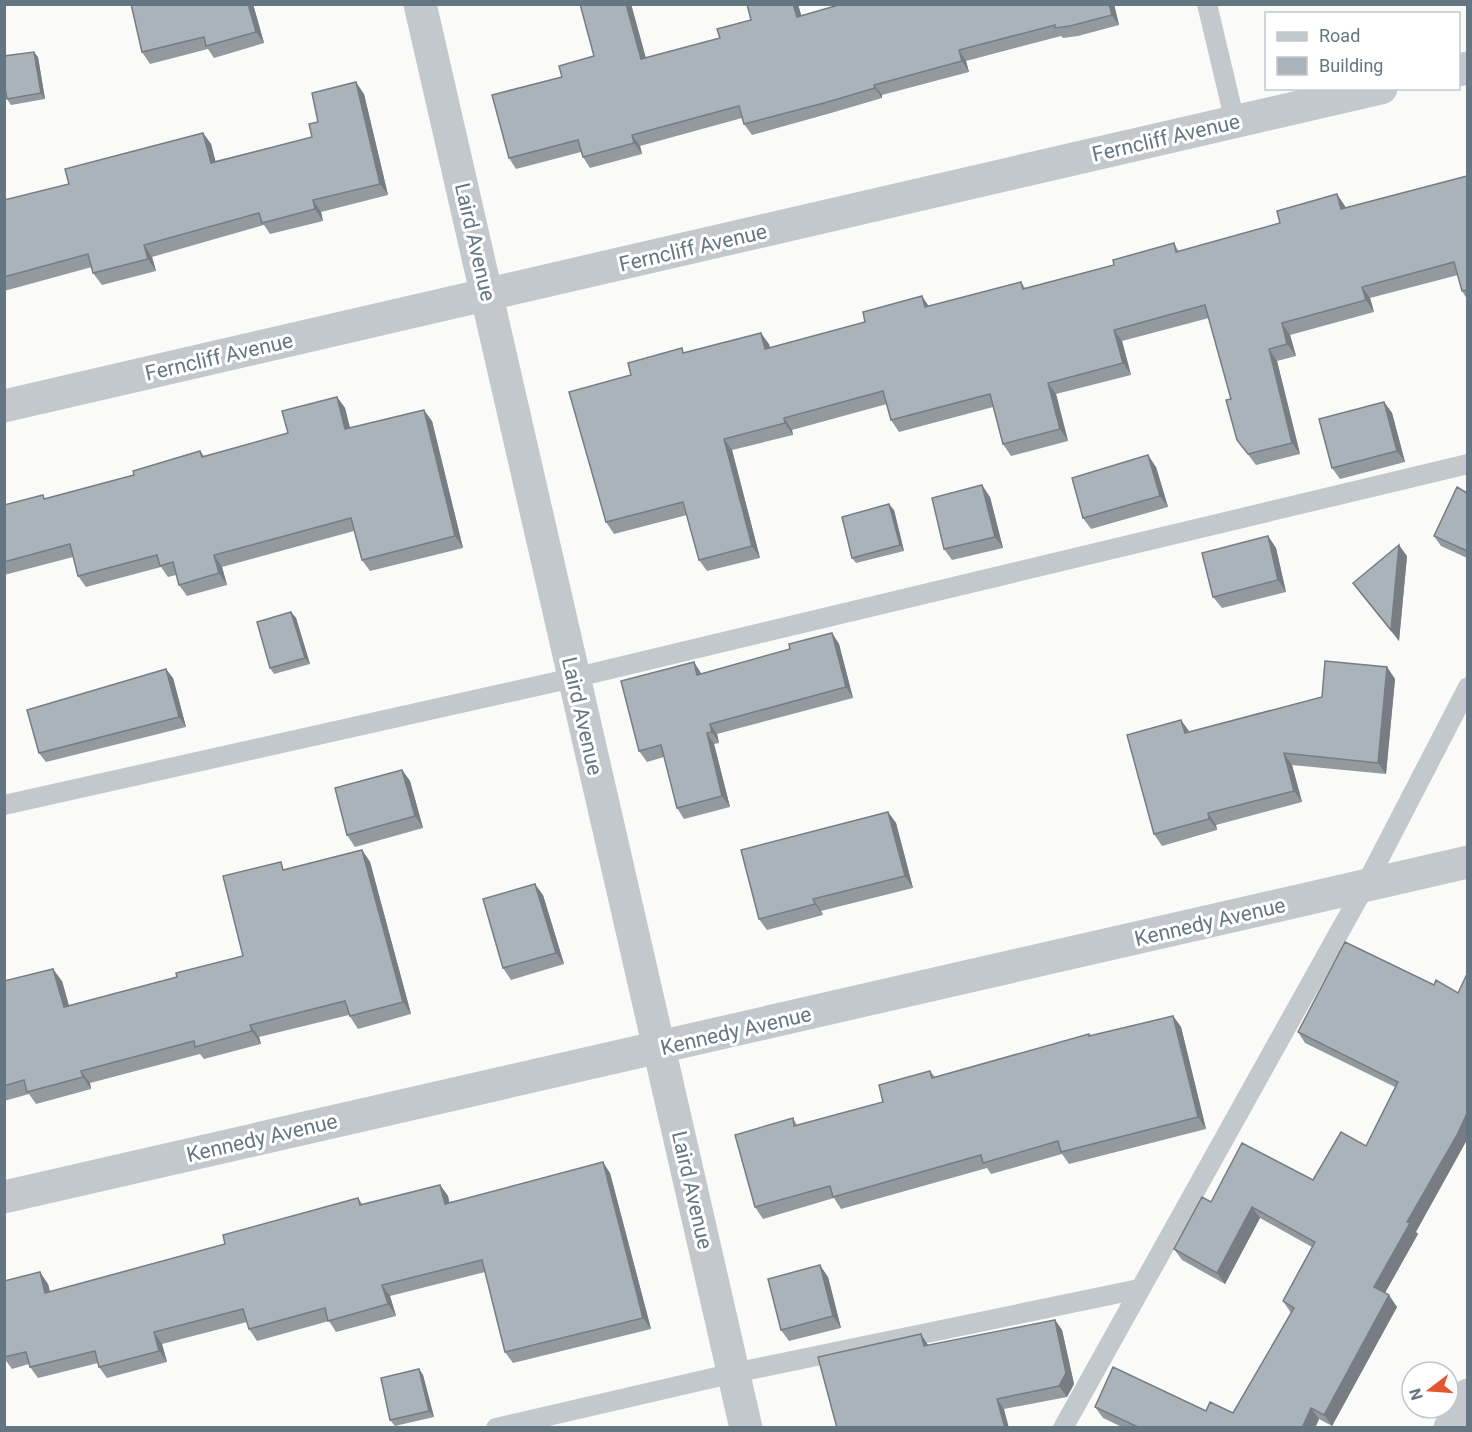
<svg xmlns="http://www.w3.org/2000/svg" width="1472" height="1432" font-family="Roboto,sans-serif">
<rect width="100%" height="100%" fill="#fafaf8"/>
<g fill="none" stroke-linecap="round" stroke-linejoin="round">
<path stroke="#c3c8cc" stroke-width="20" d="M1207,4L1235,122
M4,805L573,678L1468,464
M496,1428L734,1373L1139,1289
M1063,1428L1365,886L1468,687"/>
<path stroke="#c3c8cc" stroke-width="33" d="M420,4L746,1428
M1458,70L1468,68
M4,406L1381,88
M4,1197L1468,862"/>
<path stroke="#c3c8cc" stroke-width="33" d="M1450,1428L1468,1395"/>
</g>
<path fill="#929a9f" d="M131,4H253L264,43L214,58L208,49L150,64L142,52Z
M631,4L646,58L720,38L751,20L747,4H798L801,16L842,4H1114L1119,25L1078,36L1063,38L1061,36L966,61L969,72L882,95V98L831,113L752,135L744,124L742,118L640,146L642,154L590,168L583,157L581,152L516,169L509,158L562,77L594,56Z
M38,57L45,99L11,105L7,99Z
M364,94L388,195L321,212L323,221L270,234L264,225L152,257L156,271L102,285L93,273L92,267L4,291V200L69,184L203,133L211,144L215,161L312,137L318,122Z
M1467,176V299L1462,291L1458,275L1370,298L1374,312L1290,335L1296,356L1277,361L1300,454L1256,465L1237,440L1231,399L1209,318L1122,341L1131,375L1056,394L1068,441L1011,456L1003,444L993,407L899,432L891,420L887,404L792,430L793,435L732,450L760,558L707,571L699,560L687,515L614,534L606,522L631,375L685,353L769,344L770,348L1021,282L1025,288L1114,265L1174,243L1179,252L1345,206L1346,208Z
M337,397L345,408L350,428L432,421L463,548L370,571L362,560L354,531L222,567L227,585L187,596L179,585L176,575L168,577L161,567L86,587L78,576L73,557L4,575V505L46,499L134,475L200,451L204,456L288,433Z
M1384,402L1392,413L1405,462L1340,479L1332,468Z
M1156,467L1168,507L1091,529L1083,518Z
M1467,493V558L1441,546L1434,536Z
M990,497L1003,548L952,560L944,549Z
M894,510L904,551L856,563L852,558Z
M1268,536L1276,548L1286,592L1222,608L1213,597Z
M1407,556L1399,641L1361,594L1353,583Z
M291,612L296,618L310,664L274,674L270,668Z
M832,633L839,644L853,698L717,734L719,743L714,744L730,807L684,819L677,808L664,757L647,762L639,751L701,673L702,674L790,649Z
M1387,667L1395,679L1386,774L1292,765L1302,802L1216,825L1217,830L1162,846L1154,834L1189,732L1322,697Z
M173,678L186,727L46,762L39,753Z
M402,770L410,781L423,828L355,847L347,835Z
M888,812L896,823L913,888L821,911L823,915L767,930L759,919Z
M362,850L370,862L411,1014L358,1029L349,1015L259,1037L261,1044L204,1059L200,1054L90,1083L91,1089L36,1104L29,1094L4,1101V981H62L69,1006L177,977L243,956L286,870Z
M543,895L564,964L511,980L503,968Z
M1434,985L1416,1232L1418,1234L1385,1293L1397,1307L1332,1426L1319,1419L1315,1428H1124L1103,1418L1095,1407L1206,1411L1233,1413L1291,1313L1283,1301L1312,1247L1260,1218L1225,1284L1182,1260L1174,1249L1211,1202L1313,1180L1366,1146L1395,1087L1305,1043L1298,1032Z
M1173,1016L1181,1027L1206,1129L1069,1164L1062,1154L991,1174L987,1168L841,1209L834,1198L763,1219L755,1207L793,1118L797,1125L883,1102L930,1071L935,1077L1089,1034L1090,1036Z
M610,1173L651,1329L513,1363L505,1352L485,1272L390,1296L396,1316L336,1332L329,1321L257,1341L249,1329L247,1322L162,1344L167,1362L107,1378L99,1367L98,1363L38,1378L30,1367L29,1364L12,1369L4,1358L48,1284L50,1292L225,1244L358,1198L363,1205L440,1185L448,1196L449,1202Z
M828,1277L841,1328L789,1341L781,1330Z
M1055,1320L1062,1330L1074,1384L1067,1397L1004,1409L928,1346Z
M419,1369L423,1375L434,1417L395,1426L390,1420Z"/>
<path fill="#777d82" d="M248,4H253L264,43L256,32Z
M626,4H631L649,70L641,59Z
M793,4H798L805,28L797,17Z
M1109,4H1114L1119,25L1112,15Z
M959,50L966,61L969,72L962,61Z
M34,52L38,57L45,99L41,93Z
M356,82L364,94L388,195L380,184Z
M874,85L882,95V98L875,88Z
M203,133L211,144L219,174L211,163Z
M632,135L640,146L642,154L634,143Z
M1337,194L1345,206L1349,221L1341,209Z
M313,200L321,212L323,221L315,209Z
M144,245L152,257L156,271L148,259Z
M1362,287L1370,298L1374,312L1366,300Z
M922,296L930,308L925,307Z
M1282,323L1290,335L1296,356L1287,344Z
M1114,330L1122,341L1131,375L1123,363Z
M761,333L769,344L773,361L765,349Z
M1269,349L1277,361L1300,454L1292,443Z
M1048,383L1056,394L1068,441L1060,429Z
M337,397L345,408L353,440L345,429Z
M1384,402L1392,413L1405,462L1397,451Z
M424,410L432,421L463,548L455,536Z
M784,418L792,430L793,435L785,423Z
M724,439L732,450L760,558L752,546Z
M1148,455L1156,467L1168,507L1160,496Z
M982,485L990,497L1003,548L995,537Z
M889,504L894,510L904,551L900,545Z
M1268,536L1276,548L1286,592L1278,580Z
M1399,545L1407,556L1399,641L1391,630Z
M214,555L222,567L227,585L219,573Z
M291,612L296,618L310,664L305,658Z
M832,633L839,644L853,698L846,687Z
M694,662L701,673L705,686L697,675Z
M1387,667L1395,679L1386,774L1378,763Z
M166,669L173,678L186,727L179,717Z
M1181,720L1189,731L1185,733Z
M710,724L717,734L719,743L712,732Z
M707,733L714,744L730,807L722,796Z
M1284,753L1292,765L1302,802L1294,791Z
M402,770L410,781L423,828L415,816Z
M888,812L896,823L913,888L905,876Z
M1208,813L1216,825L1217,830L1209,819Z
M362,850L370,862L411,1014L403,1002Z
M535,884L543,895L564,964L556,953Z
M813,899L821,911L823,915L815,904Z
M53,969L62,981L73,1020L64,1007Z
M1173,1016L1181,1027L1206,1129L1198,1117Z
M250,1025L259,1037L261,1044L252,1031Z
M81,1071L90,1083L91,1089L83,1077Z
M1467,1113V1140L1416,1232L1418,1234L1382,1298L1374,1287L1407,1222Z
M603,1162L610,1173L651,1329L643,1318Z
M440,1185L448,1196L452,1215L445,1204Z
M1252,1207L1260,1218L1225,1284L1217,1273Z
M820,1265L828,1277L841,1328L833,1316Z
M40,1272L48,1284L53,1304L45,1293Z
M382,1285L390,1296L396,1316L388,1304Z
M1389,1295L1397,1307L1332,1426L1324,1415Z
M1055,1320L1062,1330L1074,1384L1067,1397L1059,1386Z
M154,1332L162,1344L167,1362L159,1351Z
M921,1334L928,1345L931,1357L924,1346Z
M419,1369L423,1375L434,1417L429,1411Z
M997,1399L1004,1409L1009,1428H1005Z
M1311,1408L1319,1419L1315,1428H1302Z"/>
<path fill="#aab3b9" stroke="#777d82" stroke-width="1.5" d="M131,4H248L256,32L206,46L204,37L142,52Z
M580,4H626L641,59L720,38L717,29L751,20L747,4H793L797,17L842,4H1109L1112,15L1070,26L1055,28V25L959,50L962,61L874,85L875,88L824,103L744,124L739,106L632,135L634,143L583,157L578,140L509,158L492,95L562,77L559,66L594,56Z
M34,52L41,93L7,99L4,83V56Z
M356,82L380,184L313,200L315,209L262,223L259,213L144,245L148,259L93,273L88,254L4,277V200L69,184L65,169L203,133L211,163L312,137L309,124L318,122L312,93Z
M1467,176V290L1462,291L1454,262L1362,287L1366,300L1282,323L1287,344L1269,349L1292,443L1248,454L1237,440L1226,400L1231,399L1205,305L1114,330L1123,363L1048,383L1060,429L1003,444L990,394L891,420L883,391L784,418L785,423L724,439L752,546L699,560L683,502L606,522L569,392L631,375L628,363L682,348L683,353L761,333L765,349L865,322L863,312L922,296L925,307L1021,282L1023,289L1114,265L1113,260L1174,243L1176,252L1280,223L1277,211L1337,194L1341,209Z
M337,397L345,429L424,410L455,536L362,560L351,518L214,555L219,573L179,585L173,562L160,566L157,555L78,576L70,544L4,562V505L43,495L44,499L134,475L133,471L200,451L202,457L288,433L282,411Z
M1384,402L1397,451L1332,468L1319,419Z
M1148,455L1160,496L1083,518L1072,478Z
M982,485L995,537L944,549L932,498Z
M1457,487L1467,493V551L1434,536Z
M889,504L900,545L852,558L842,517Z
M1268,536L1278,580L1213,597L1202,553Z
M1399,545L1391,630L1353,583Z
M291,612L305,658L270,668L257,622Z
M832,633L846,687L710,724L712,732L707,733L722,796L677,808L661,745L639,751L621,681L694,662L697,675L790,649L789,644Z
M1325,661L1387,667L1378,763L1284,753L1294,791L1208,813L1209,819L1154,834L1127,735L1181,720L1185,733L1322,697Z
M166,669L179,717L39,753L27,710Z
M402,770L415,816L347,835L335,788Z
M888,812L905,876L813,899L815,904L759,919L741,850Z
M362,850L403,1002L350,1016L345,1001L250,1025L252,1031L195,1047L194,1041L81,1071L83,1077L27,1092L24,1080L4,1086V981L53,969L64,1007L177,977L176,973L243,956L223,876L281,862L283,870Z
M535,884L556,953L503,968L483,899Z
M1345,942L1434,985L1436,980L1458,993L1467,974V1113L1458,1133L1407,1222L1410,1223L1374,1287L1389,1295L1324,1415L1311,1408L1302,1428H1140L1095,1407L1113,1367L1206,1411L1210,1402L1233,1413L1294,1308L1283,1301L1315,1242L1252,1207L1217,1273L1174,1249L1202,1197L1211,1202L1242,1143L1313,1180L1341,1132L1366,1146L1398,1082L1298,1032Z
M1173,1016L1198,1117L1061,1152L1058,1141L983,1163L981,1155L833,1197L830,1186L755,1207L735,1135L793,1118L794,1126L883,1102L879,1085L930,1071L932,1078L1089,1034V1036Z
M603,1162L643,1318L505,1352L482,1260L382,1285L388,1304L328,1321L325,1308L249,1329L243,1309L154,1332L159,1351L99,1367L95,1351L30,1367L26,1352L4,1357V1281L40,1272L45,1293L225,1244L223,1235L358,1198L360,1205L440,1185L445,1204Z
M820,1265L833,1316L781,1330L768,1279Z
M1055,1320L1066,1373L1059,1386L997,1399L1005,1428H837L818,1357L921,1334L924,1346Z
M419,1369L429,1411L390,1420L381,1378Z"/>
<g text-anchor="middle" stroke-width="6" stroke-linejoin="round" paint-order="stroke">
<g font-size="21" fill="#657683" stroke="#fff">
<text transform="translate(1166 138) rotate(-13)" y="7">Ferncliff Avenue</text>
<text transform="translate(475 242) rotate(77)" y="7">Laird Avenue</text>
<text transform="translate(693 248) rotate(-13)" y="7">Ferncliff Avenue</text>
<text transform="translate(219 357) rotate(-13)" y="7">Ferncliff Avenue</text>
<text transform="translate(582 716) rotate(77)" y="7">Laird Avenue</text>
<text transform="translate(1210 922) rotate(-13)" y="7">Kennedy Avenue</text>
<text transform="translate(736 1031) rotate(-13)" y="7">Kennedy Avenue</text>
<text transform="translate(262 1138) rotate(-13)" y="7">Kennedy Avenue</text>
<text transform="translate(692 1190) rotate(77)" y="7">Laird Avenue</text>
</g>
</g>
<rect width="1472" height="1432" fill="none" stroke="#657683" stroke-width="12"/>
<rect x="1265" y="12" width="195" height="78" fill="#ffffff" stroke="#c1c8cd" stroke-width="1.5"/>
<rect x="1277" y="32" width="30" height="9" fill="#c3c8cc" stroke="#c1c8cd" stroke-width="1.5"/>
<text x="1319" y="42" font-size="18" fill="#657683">Road</text>
<rect x="1277" y="57" width="30" height="18" fill="#aab3b9" stroke="#c1c8cd" stroke-width="1.5"/>
<text x="1319" y="72" font-size="18" fill="#657683">Building</text>
<g transform="translate(1430 1390) rotate(253)"><circle r="28" fill="#ffffff" stroke="#c1c8cd" stroke-width="1.5"/>
<path d="M0-4.5L10 22L0 15L-10 22Z" fill="#e4572e"/>
<text y="-9" font-size="16" font-weight="bold" text-anchor="middle" fill="#657683">N</text>
</g>
</svg>
